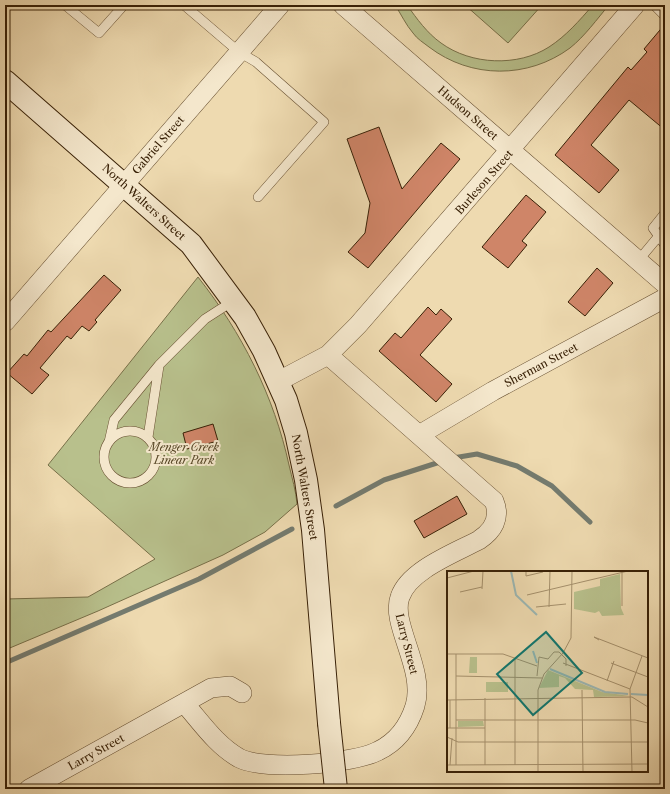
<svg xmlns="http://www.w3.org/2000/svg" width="670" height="794" font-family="'Libre Caslon Text',serif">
<rect width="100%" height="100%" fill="#eedab0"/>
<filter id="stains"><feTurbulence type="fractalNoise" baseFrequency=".005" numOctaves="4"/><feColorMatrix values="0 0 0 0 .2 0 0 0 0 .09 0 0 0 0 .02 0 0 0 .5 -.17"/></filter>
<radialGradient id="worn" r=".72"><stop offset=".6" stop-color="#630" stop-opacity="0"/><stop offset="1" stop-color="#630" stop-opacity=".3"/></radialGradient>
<path fill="#b8c08c" stroke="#787049" d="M395,5H407C417,19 427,33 441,43C471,65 518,67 549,47C566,36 579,21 593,5H609C597,19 585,36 570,48C528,79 471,79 429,47C424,43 417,39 413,33C406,25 401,14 395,5Z
M465,5H542L508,43Z
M198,277C242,333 274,396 289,465C292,478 296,491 297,504L265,532L223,555L98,611L5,650V599L88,597L155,559L48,465Z"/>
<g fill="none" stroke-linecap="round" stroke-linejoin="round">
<path stroke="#747b6f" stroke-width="5" d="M453,458L477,454L517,466L552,486L590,522
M336,506L384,480L443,461
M5,663L199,579L292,529"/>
</g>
<path fill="#cf8568" stroke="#382006" d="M665,24V130L629,100L591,145L619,170L599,193L555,155L628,67L631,70L647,52L644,49Z
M379,127L402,189L441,143L460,159L368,268L348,252L365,233L370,203L347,139Z
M526,195L546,212L522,241L527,245L508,268L482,247Z
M597,268L613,283L585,316L568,302Z
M104,275L121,290L95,320L97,322L89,331L82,326L71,339L67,336L40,368L49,375L32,394L7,373L24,354L27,356L48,330L51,332Z
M428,307L436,315L441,309L452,319L420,355L452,384L436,402L379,351L395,333L401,338Z
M213,424L218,441L187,449L183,433Z
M457,496L467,514L424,538L414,521Z"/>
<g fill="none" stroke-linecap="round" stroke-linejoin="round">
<defs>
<path id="service" d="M65,5L99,33L124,5
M184,5L239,52L256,62L324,122L258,197
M654,5L665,16
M665,213L653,228L665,245
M638,261L658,237
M104 457a26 26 0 1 1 52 0a26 26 0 1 1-52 0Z
M148,437L159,366
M109,442L114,420L159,365L205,319L233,301"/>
<path id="minor" d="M343,5L665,284
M5,322L280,5
M277,382L328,355L358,325L635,5
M419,435L493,391L665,298
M184,703C201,722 216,745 239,758C264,771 353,764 378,751C397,742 409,725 415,706C426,669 390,624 400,597C409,570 455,553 479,540C493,531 501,518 494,501L328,355
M29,789L211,688L230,686L242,693"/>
<path id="secondary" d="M5,81L191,244L245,317L264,351L286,400L296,433L306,480L313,530L329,723"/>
</defs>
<use href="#service" stroke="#664e30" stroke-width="10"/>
<use href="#minor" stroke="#664e30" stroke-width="20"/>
<use href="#secondary" stroke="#382006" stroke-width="24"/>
<use href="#service" stroke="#f4e7cc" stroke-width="9"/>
<use href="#minor" stroke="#f4e7cc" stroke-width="19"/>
<use href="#secondary" stroke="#f4e7cc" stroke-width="22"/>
<defs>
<path id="secondary-bridge" d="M329,723L336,789"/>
</defs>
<use href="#secondary-bridge" stroke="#382006" stroke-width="24" stroke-linecap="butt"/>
<use href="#secondary-bridge" stroke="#f4e7cc" stroke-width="22"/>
</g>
<g text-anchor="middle" stroke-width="4" stroke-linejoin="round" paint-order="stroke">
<g font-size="11" fill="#382006" stroke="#f4e7cc">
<text transform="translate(468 113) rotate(41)" y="4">Hudson Street</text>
<text transform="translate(158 145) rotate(-49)" y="4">Gabriel Street</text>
<text transform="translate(484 182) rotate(-49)" y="4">Burleson Street</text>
<text transform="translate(144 202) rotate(42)" y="4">North Walters Street</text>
<text transform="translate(541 365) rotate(-28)" y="4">Sherman Street</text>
<text transform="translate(305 487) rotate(80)" y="4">North Walters Street</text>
<text transform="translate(407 644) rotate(76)" y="4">Larry Street</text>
<text transform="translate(96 752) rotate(-29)" y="4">Larry Street</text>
</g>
<g font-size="11" font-style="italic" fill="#584828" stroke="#f4e7cc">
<text x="184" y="451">Menger Creek<tspan x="184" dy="13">Linear Park</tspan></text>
</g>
</g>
<g transform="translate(447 571)">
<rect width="201" height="201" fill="#eedab0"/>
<path d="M173,3L174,37L177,44L155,45L152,40L148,42L127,38V21L153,15V8ZM23,86H30V102H22ZM101,99L155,121L182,125L147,126L146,119L128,118L118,107L112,105V116L92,117ZM39,111H61V121H39ZM11,150H36L37,155L11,156Z" fill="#b8c08c"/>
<path fill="none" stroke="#9cb8b5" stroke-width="2" d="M64,0L69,24L90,44M86,80L90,92M103,98L158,121L181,123M184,123L201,124"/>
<path fill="none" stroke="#a5906c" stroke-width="1" d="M79,0V5L96,1M175,1V35M0,7L27,0M35,18L36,0M13,21L35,16M80,24L181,0M89,36L119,33M102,36L103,0M152,69L147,66L201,87M0,83H56L90,95M68,87V194M116,92L183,118M164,92L201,106M9,105L95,107M90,105L92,86L101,88L107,81H112L119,88V95M160,110L167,90M135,119L136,201M38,127V194M0,129L185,126L201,136M9,149H188L201,152M0,157H38M3,157V129M0,166L11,171H201M0,194L201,193M3,194L5,167M9,194V83M91,201V119L97,103L116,82L124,67L125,0M185,201L183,118L195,85"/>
<path fill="#0f766e" fill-opacity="0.15" stroke="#0f766e" stroke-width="2" d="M99,61L135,102L86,144L50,103Z"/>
<rect width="201" height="201" fill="none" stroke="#382006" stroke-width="2"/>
</g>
<rect width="670" height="794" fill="none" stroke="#eedab0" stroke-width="20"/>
<rect x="6" y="6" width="658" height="782" fill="none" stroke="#382006" stroke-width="2"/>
<rect x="10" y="10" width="650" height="774" fill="none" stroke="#382006"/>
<rect width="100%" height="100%" filter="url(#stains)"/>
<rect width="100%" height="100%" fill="url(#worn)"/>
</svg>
